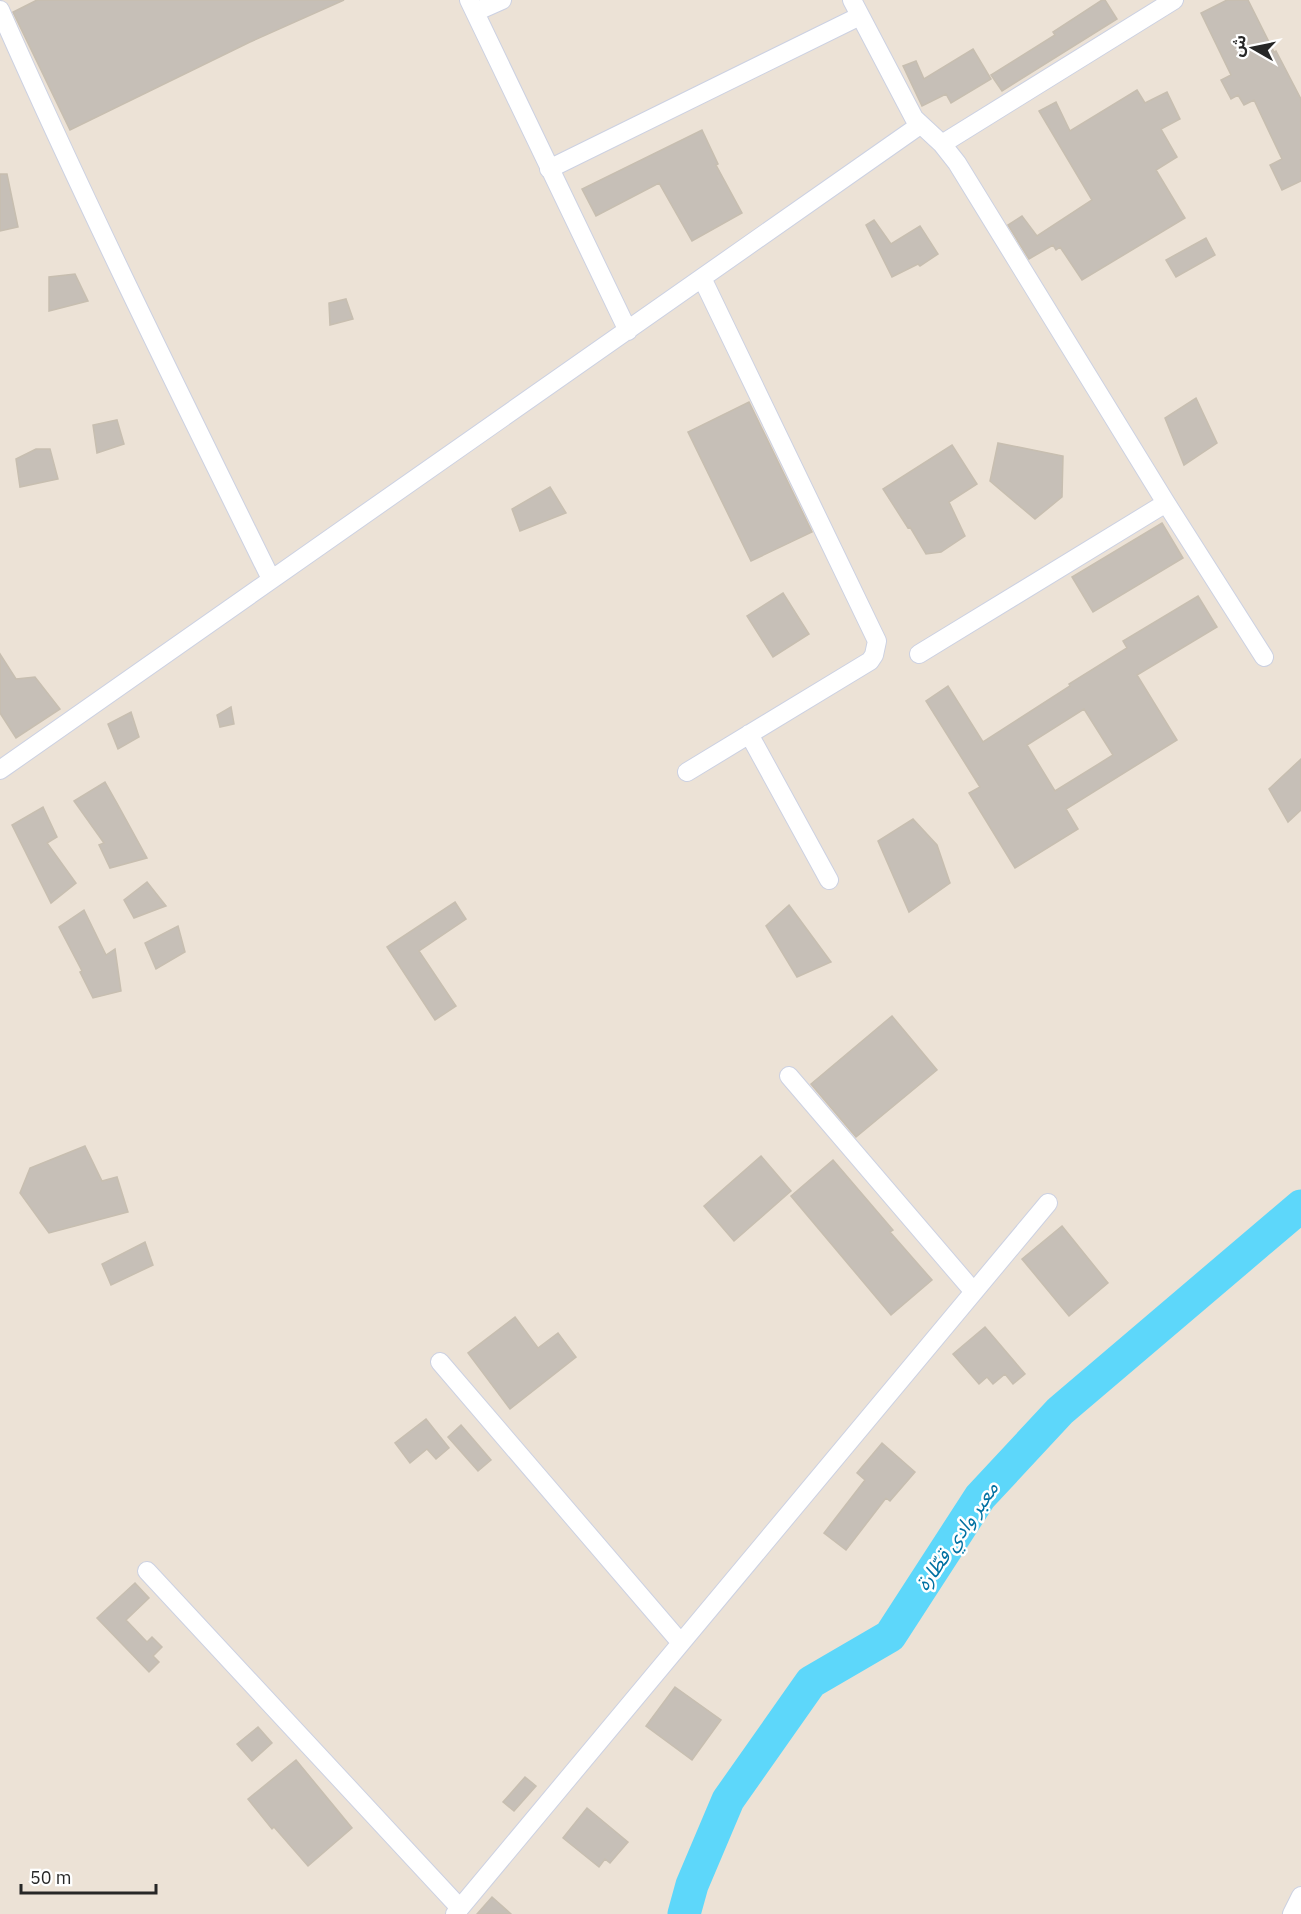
<svg xmlns="http://www.w3.org/2000/svg" width="1301" height="1914" font-family="'IBM Plex Sans','Noto Sans Arabic',sans-serif">
<rect width="100%" height="100%" fill="#ece2d6"/>
<g fill="none" stroke-linecap="round" stroke-linejoin="round">
<path stroke="#5dd7fa" stroke-width="33" d="M684,1914L692,1885L728,1800L811,1682L890,1636L980,1497L1060,1411L1301,1206"/>
</g>
<path fill="#c6bfb7" stroke="#c7beb0" stroke-width="1.5" fill-rule="evenodd" d="M37,0H344L250,42L70,130L13,12Z
M1102,0H1105L1117,19L1002,91L991,75L1055,35L1053,32Z
M1227,0H1248L1274,52L1276,51L1301,99V181L1282,190L1270,165L1282,159L1254,100L1244,105L1238,95L1231,99L1221,80L1231,75L1201,13Z
M973,49L991,79L951,103L946,94L922,106L903,66L916,61L924,79Z
M1137,90L1145,103L1167,92L1180,119L1161,129L1177,157L1156,170L1185,218L1082,280L1060,247L1056,250L1053,245L1029,259L1008,225L1022,216L1037,236L1092,200L1039,111L1056,102L1070,131Z
M702,130L718,164L716,165L742,213L692,241L659,183L596,216L582,189Z
M0,174H7L18,227L0,231Z
M874,220L891,244L920,226L938,254L920,266L918,264L892,277L866,225Z
M1206,238L1215,255L1176,277L1166,260Z
M75,274L88,301L49,311V277Z
M346,299L353,319L330,325L329,303Z
M1196,398L1217,443L1184,465L1165,418Z
M749,402L812,532L751,561L688,432Z
M117,420L124,444L97,453L93,425Z
M998,443L1063,456L1062,497L1035,519L990,481Z
M952,445L977,484L949,502L965,536L941,552L926,554L910,527L908,528L883,489Z
M36,449H50L58,479L20,487L16,459Z
M550,487L566,513L520,531L512,509Z
M1162,523L1183,558L1093,612L1072,577Z
M783,593L809,634L773,657L747,616Z
M1198,596L1217,627L1137,675L1177,740L1066,809L1078,829L1015,868L969,793L980,787L926,701L948,686L983,742L1070,686L1069,684L1127,648L1123,641ZM1084,709L1113,755L1055,791L1027,745Z
M0,654L16,679L35,677L60,709L16,738L0,713Z
M231,707L234,724L220,727L217,715Z
M131,712L139,737L118,749L108,724Z
M1301,759V810L1288,822L1269,789Z
M105,782L118,805L147,858L110,868L99,845L104,843L74,801Z
M43,807L57,837L47,843L76,883L51,903L12,825Z
M913,819L937,845L950,883L909,912L878,841Z
M147,882L166,906L134,918L124,900Z
M455,902L466,919L419,951L456,1006L435,1020L387,947Z
M789,905L831,962L797,977L766,926Z
M84,910L106,955L115,949L121,991L93,998L80,972L82,971L59,927Z
M178,926L185,952L156,969L145,943Z
M892,1016L937,1070L856,1137L811,1084Z
M85,1146L102,1181L117,1177L128,1212L49,1233L20,1193L30,1168Z
M761,1156L791,1191L734,1241L704,1206Z
M833,1160L893,1230L890,1232L932,1280L891,1315L791,1196Z
M1062,1226L1108,1283L1069,1316L1022,1259Z
M145,1242L153,1265L111,1285L102,1264Z
M515,1317L538,1348L558,1333L576,1357L510,1409L468,1353Z
M985,1327L1025,1374L1013,1384L1005,1374L993,1384L987,1377L979,1384L953,1354Z
M426,1419L449,1448L436,1459L427,1449L410,1463L395,1443Z
M461,1425L491,1460L478,1471L448,1437Z
M882,1443L915,1472L890,1501L886,1498L846,1550L824,1533L865,1480L857,1473Z
M135,1583L149,1598L126,1620L147,1642L152,1637L162,1647L153,1656L159,1662L149,1672L97,1618Z
M675,1687L721,1720L692,1760L646,1726Z
M258,1727L272,1743L252,1761L237,1744Z
M296,1760L352,1828L308,1866L274,1827L272,1829L248,1799Z
M525,1777L536,1786L514,1811L503,1802Z
M587,1808L628,1842L610,1863L605,1859L599,1867L563,1838Z
M492,1897L511,1914H477Z"/>
<g fill="none" stroke-linecap="round" stroke-linejoin="round">
<defs>
<path id="street" d="M469,0L628,331
M852,0L914,118L942,144L957,163L1166,503L1264,657
M0,10C85,203 178,390 271,579
M475,12L502,0
M942,144L1174,0
M549,169L860,16
M919,654L1166,503
M749,734L829,880
M0,770C306,554 614,342 920,125
M687,772L870,661L874,655L877,641L703,280
M789,1076L974,1292
M440,1362L681,1643
M147,1571L460,1908
M455,1914L1048,1203
M1292,1914L1301,1896"/>
</defs>
<use href="#street" stroke="#ccd1e2" stroke-width="20"/>
<use href="#street" stroke="#fff" stroke-width="18"/>
</g>
<g text-anchor="middle" stroke-width="5" stroke-linejoin="round" paint-order="stroke">
<g font-size="20" font-style="italic" fill="#0071a2" stroke="#fff">
<text transform="translate(957 1536) rotate(-55)" y="7">معبر وادي قطّارة</text>
</g>
</g>
<g transform="translate(1253 48) rotate(279)" stroke="#ffffff" stroke-width="4.5" paint-order="stroke">
<path d="M0-4.5L10 22L0 15L-10 22Z" fill="#272727"/>
<text y="-9" font-size="16" font-weight="bold" text-anchor="middle" fill="#272727">ش</text>
</g>
<path d="M21 1884v9h135v-9" fill="none" stroke="#272727" stroke-width="3"/>
<text x="30" y="1884" font-size="18" fill="#272727" stroke="#ffffff" stroke-width="4.5" paint-order="stroke">50 m</text>
</svg>
